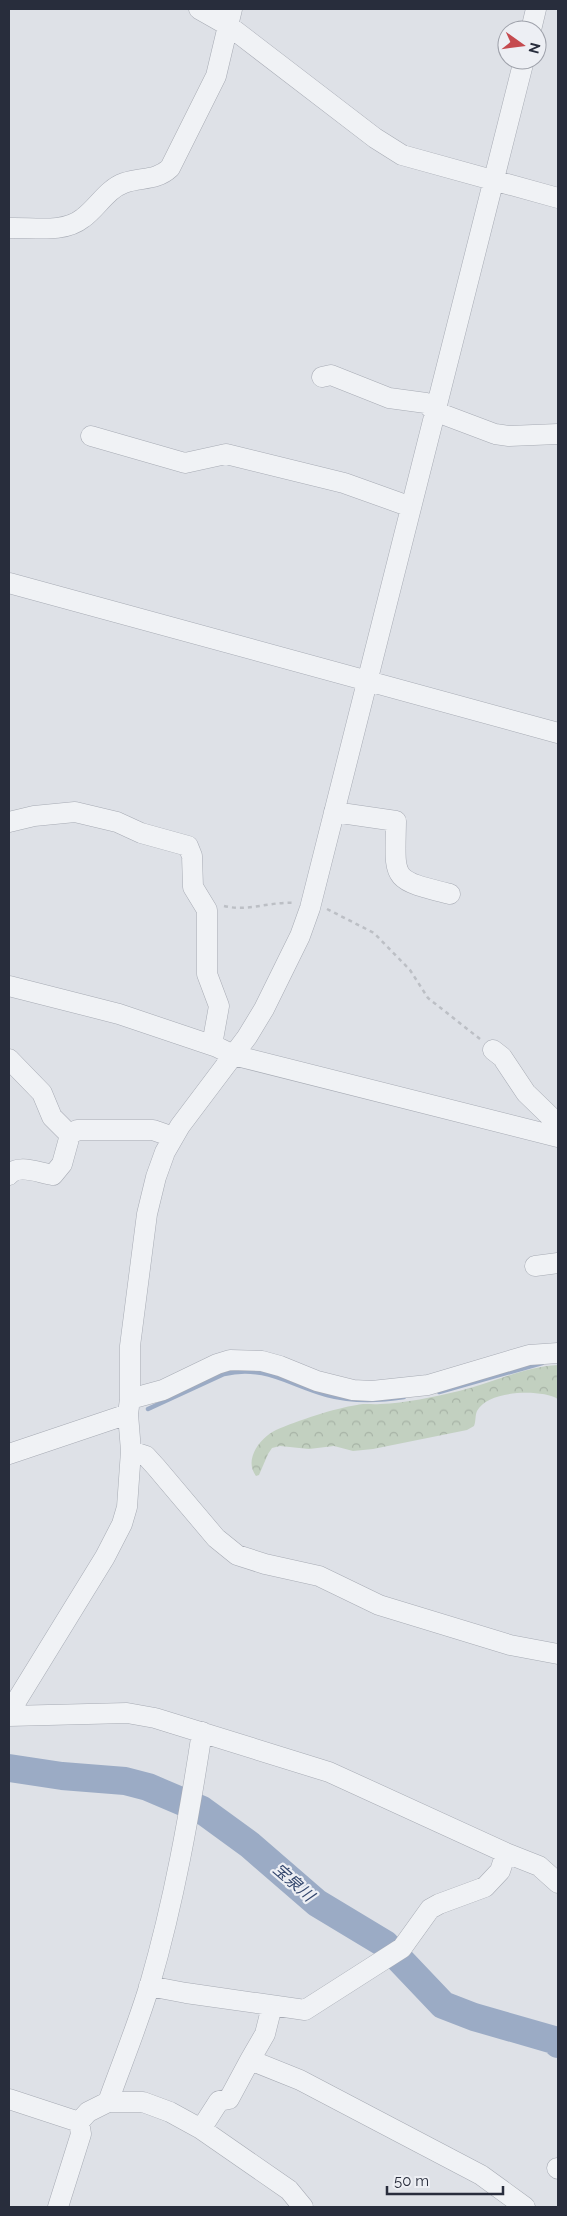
<svg xmlns="http://www.w3.org/2000/svg" width="567" height="2216" font-family="Raleway,'Noto Sans JP',sans-serif">
<defs>
<pattern id="forest-crowns" width="20" height="18" patternUnits="userSpaceOnUse" patternTransform="scale(1.25)"><rect width="20" height="18" fill="#c2d0c0"/><path d="M2 6a3 3 0 1 1 6 0M12 15a3 3 0 1 1 6 0" fill="none" stroke="#a7b3a6"/></pattern>
</defs>
<rect width="100%" height="100%" fill="#dee1e7"/>
<path fill="url(#forest-crowns)" d="M558,1365V1399C541,1389 488,1390 477,1411C475,1415 476,1422 474,1426L467,1430L373,1449L353,1451L334,1446L309,1449L280,1446L272,1448L268,1454L259,1475L256,1476C243,1459 261,1437 276,1430C297,1421 335,1408 357,1405C364,1403 372,1405 380,1404C406,1403 433,1397 459,1391C492,1383 523,1367 558,1365Z"/>
<g fill="none" stroke-linecap="round" stroke-linejoin="round">
<path stroke="#9babc5" stroke-width="4.5" d="M439,1392L542,1363
M148,1409L224,1374C264,1364 290,1385 327,1395C353,1402 378,1401 404,1397"/>
<path stroke="#9babc5" stroke-width="28" d="M9,1768L62,1776L125,1781L148,1787L202,1810L250,1845L317,1903L385,1944L443,2005L474,2017L554,2040L558,2044"/>
<defs>
<path id="minor" d="M199,9L229,26L375,138L402,155L558,198
M531,30L536,9
M9,228C33,227 63,234 83,218C97,208 107,189 124,183C141,177 156,181 170,168L216,76L232,9
M322,377L331,375L389,398L426,403L434,411L495,434L509,436L558,434
M91,436L185,463L226,454L344,483L411,507
M9,583L558,733
M334,812L396,821C395,881 390,879 450,894
M9,822L34,816L75,812L117,822L141,833L188,846L192,856L193,887L207,910V974L219,1006L212,1045
M9,986L119,1014L217,1047L233,1055L558,1137
M493,1050L502,1057L526,1093L558,1124
M9,1059L42,1093L52,1117L70,1135
M9,1175C18,1163 39,1173 53,1175L62,1164L70,1135L77,1130H153L173,1137
M535,1266L558,1263
M130,1399L163,1390L217,1364L230,1360L262,1361L280,1366L317,1381L353,1390L372,1391L428,1385L529,1355L558,1353
M131,1451L146,1456L156,1467L216,1538L237,1555L265,1564L319,1576L379,1605L510,1645L558,1654
M9,1454L128,1414
M9,1713L105,1557L122,1524L127,1507L131,1451L128,1414L130,1399V1346L147,1214L156,1177L165,1152L180,1126L247,1037L264,1009L300,936L310,908L524,60
M9,1716L127,1713L155,1718L329,1772L506,1853L539,1866L558,1883
M149,1986L186,1993L305,2010L402,1948L430,1909L439,1904L485,1887L500,1871L506,1853
M250,2060L265,2034L272,2006
M9,2099L79,2122L88,2112L108,2102H143L170,2112L201,2129L289,2190L303,2207
M108,2102C122,2063 138,2024 150,1984C174,1901 189,1817 202,1732
M201,2129L219,2101L229,2099L250,2060L300,2080L481,2175L525,2207
M557,2168L558,2169
M58,2207L81,2134L79,2122"/>
</defs>
<use href="#minor" stroke="#a7abb4" stroke-width="21"/>
<path stroke="#bcbfc5" stroke-width="2.5" stroke-dasharray="4 4" stroke-linecap="butt" d="M224,906C249,912 270,901 295,903
M327,909L374,933L410,970L428,998L480,1039"/>
<use href="#minor" stroke="#f0f2f5" stroke-width="20"/>
</g>
<g text-anchor="middle" stroke-width="4.5" stroke-linejoin="round" paint-order="stroke">
<g font-size="16" font-style="italic" fill="#35486e" stroke="#edeff4">
<text transform="translate(294 1882) rotate(41)" y="6">宝泉川</text>
</g>
</g>
<rect width="567" height="2216" fill="none" stroke="#282d3c" stroke-width="20"/>
<g transform="translate(522 45) rotate(104)"><circle r="24" fill="#edeff4" stroke="#9ea1aa"/>
<path d="M0-4L9 19L0 12L-9 19Z" fill="#c54a4f"/>
<text y="-8" font-size="14" font-weight="bold" text-anchor="middle" fill="#282d3c">N</text>
</g>
<path d="M387 2186v8h116v-8" fill="none" stroke="#282d3c" stroke-width="2.5"/>
<text x="394" y="2186" font-size="15" fill="#282d3c" stroke="#edeff4" stroke-width="4" paint-order="stroke">50 m</text>
</svg>
